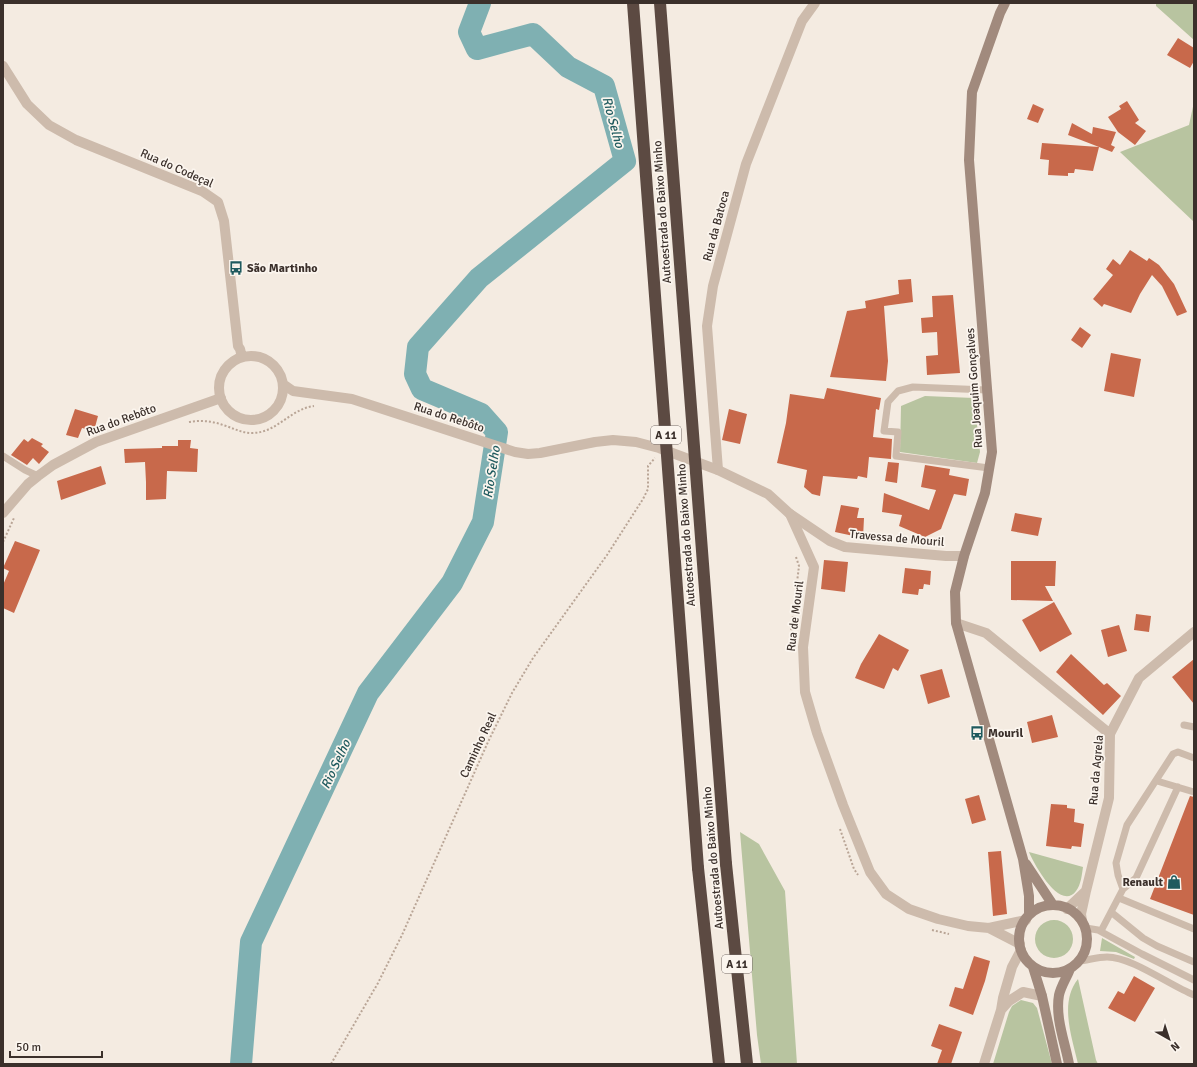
<svg xmlns="http://www.w3.org/2000/svg" width="1197" height="1067" font-family="Signika,sans-serif">
<rect width="100%" height="100%" fill="#f4ebe1"/>
<path fill="#b8c4a0" d="M1156,3H1194V40L1156,6Z
M1194,102V222L1120,152L1189,125Z
M925,396L974,398L980,452L977,463L900,452L901,406Z
M740,832L759,844L785,891L797,1064H761L757,1035Z
M1029,852L1083,867C1082,874 1081,885 1076,891C1060,912 1034,864 1029,852Z
M1035 939a19 19 0 1 1 38 0a19 19 0 1 1-38 0Z
M1102,938L1135,957L1134,959L1116,952L1100,951Z
M1078,979L1096,1060L1098,1064H1078C1072,1037 1059,1003 1078,979Z
M1021,1000L1033,1003L1037,1008L1052,1064H993L1009,1012L1012,1006Z"/>
<g fill="none" stroke-linecap="round" stroke-linejoin="round">
<path stroke="#7fb0b2" stroke-width="22" d="M241,1064L251,942L368,693L452,583L483,522L497,432L481,414L422,389L415,374L418,347L479,278L625,161L604,86L568,67L533,34L477,49L469,32L480,3"/>
</g>
<path fill="#c8694b" d="M1178,38L1194,48V61L1190,68L1167,55Z
M1127,101L1139,120L1135,123L1146,131L1135,145L1118,132L1108,117L1121,109L1119,106Z
M1033,104L1044,109L1038,123L1027,119Z
M1072,123L1092,134L1093,127L1116,132L1111,145L1115,147L1112,152L1068,135Z
M1042,143L1099,147L1093,171L1075,169L1074,173H1068V176L1048,175L1049,160L1040,159Z
M1130,250L1147,261L1149,258L1159,265L1174,284L1187,312L1177,316L1162,286L1152,275L1140,294L1131,313L1104,304L1102,307L1093,299L1113,275L1106,269L1113,259L1120,265Z
M911,279L913,302L884,306L888,361L886,381L830,377L847,311L866,308L865,301L899,294L898,280Z
M953,295L960,373L927,375L926,356L938,355L937,332L922,333L921,318L933,317L932,296Z
M1080,327L1091,335L1082,348L1071,340Z
M1111,353L1141,359L1134,397L1104,391Z
M827,388L881,398L879,410L876,409L873,437L892,439L891,459L869,457L867,478L858,476L857,479L823,476L820,496L812,494L804,487L807,470L777,463L786,423L790,394L824,399Z
M75,409L98,416L94,431L82,428L78,438L66,435Z
M729,409L747,414L740,444L722,440Z
M32,438L43,444L41,446L49,452L39,464L33,458L27,465L11,455L24,439L28,442Z
M178,440H191L190,448L198,449L197,472L167,471L166,499L146,500V482L145,462L125,463L124,449L162,448V446H178Z
M888,462L899,463L897,483L885,481Z
M925,465L950,469L949,475L969,479L966,496L954,494L941,529L925,537L899,526L902,515L882,512L884,493L929,510L936,490L921,487Z
M101,466L106,484L61,500L57,481Z
M841,505L859,508L857,518H864L863,538L835,532Z
M1015,513L1042,518L1038,536L1011,531Z
M15,541L40,550L14,613L3,608V585L9,571L3,568Z
M824,560L848,562L845,592L821,589Z
M1011,561H1056L1055,586H1045L1053,601L1011,600Z
M905,568L931,571L930,585L924,584L923,589H919L918,595L902,593Z
M1054,602L1072,634L1040,652L1022,620Z
M1136,614L1151,616L1149,632L1134,630Z
M1119,625L1127,651L1108,657L1101,630Z
M879,634L909,650L898,671L893,668L884,689L855,678L861,664Z
M1071,654L1104,685L1107,683L1121,696L1103,715L1056,672Z
M1194,659V704L1172,677Z
M942,669L950,697L928,704L920,675Z
M1052,715L1058,737L1032,743L1027,722Z
M979,795L986,820L972,824L965,799Z
M1190,796L1194,797V915L1150,899Z
M1051,804L1067,805V808L1075,809L1074,822L1084,824L1081,847L1072,846L1071,849L1046,846Z
M1001,851L1007,914L993,916L988,852Z
M974,956L990,961L985,981L973,1015L949,1006L955,987L963,989Z
M1134,976L1155,988L1135,1022L1108,1008L1118,991L1124,994Z
M939,1024L962,1032L951,1064H937L942,1050L931,1046Z"/>
<g fill="none" stroke-linecap="round" stroke-linejoin="round">
<path stroke="#b9a596" stroke-width="2" stroke-dasharray="2 2" stroke-linecap="butt" d="M189,422C200,420 212,421 223,425C233,428 241,433 252,433C277,433 290,409 314,406
M3,542L14,518
M792,642L791,632L799,566L796,557
M840,829L854,869L858,875
M932,930L949,934
M331,1064L378,983L402,935L488,742L512,693L533,658L607,555L643,499L648,489V466L655,458"/>
<path stroke="#cdbbac" stroke-width="7" d="M987,390L913,387L898,391L888,402L884,431L898,432L896,456L989,468
M3,456L25,470L38,476
M1184,725L1194,727
M1157,781L1194,792
M1123,889L1118,875L1116,863L1127,825L1173,754L1178,752L1194,758
M1119,898L1194,929
M1111,912L1143,938L1157,946L1194,962
M1086,928L1098,930L1142,954L1194,980
M1101,931L1123,889L1136,878L1178,787
M1079,961C1088,960 1098,957 1107,957C1132,957 1169,985 1194,995"/>
<path stroke="#cdbbac" stroke-width="10" d="M718,470L707,326L713,286L746,164L802,21L815,3
M790,514L830,541L845,547L946,556H964
M956,623L986,633L1110,734
M1067,909L1086,891
M1082,921L1081,914L1086,891L1109,798L1110,734L1139,678L1194,632
M1001,1010L1009,1001L1023,992L1042,996
M984,1064L1001,1010L1003,998L1012,967L1021,950"/>
<path stroke="#cdbbac" stroke-width="10" d="M3,66L27,104L49,125L76,140L202,191L218,202L224,221L238,346L240,349L242,357
M219 388a32 32 0 1 1 64 0a32 32 0 1 1-64 0Z
M283,384L293,391L352,399L515,452L528,454L540,453L595,442L613,440L636,442L659,448L718,470L768,494L790,514L814,567L803,647L805,692L817,733L843,805L870,872L886,894L909,909L938,919L968,926L989,928L1026,920
M3,513L28,484L38,476L53,465L96,442L221,398
M989,928L1020,944"/>
<path stroke="#a18a7d" stroke-width="10" d="M1005,3L1000,13L972,92L969,160L992,452L985,493L964,556L955,592L956,623L1023,859L1029,896V915
M1026,864L1053,905
M1019 939a34 34 0 1 1 68 0a34 34 0 1 1-68 0Z
M1033,967L1042,996L1057,1064
M1069,1064C1065,1042 1055,1018 1059,995C1061,986 1067,977 1070,969"/>
<path stroke="#5c4a42" stroke-width="12" d="M726,864L747,1064
M698,868L719,1064"/>
<path stroke="#5c4a42" stroke-width="12" d="M633,3L698,868
M660,3L726,864"/>
</g>
<defs>
<symbol id="bus-bare" viewBox="-9 -9 18 18"><path d="M-5-6H5V4H4V6H2V4H-2V6H-4V4H-5ZM-3.5-4V0h7V-4ZM-3.5 1.2v1.5H-2V1.2ZM2 1.2v1.5H3.5V1.2Z" fill="#1f5a5e" stroke="#fbf5ee" stroke-width="2.5" paint-order="stroke"/></symbol>
<symbol id="shop-bare" viewBox="-9 -9 18 18"><path d="M-5-2.5h2.3a2.7 3.5 0 0 1 5.4 0H5L5.5 6h-11ZM-1.5-2.5h3a1.5 2.3 0 0 0-3 0Z" fill="#1f5a5e" stroke="#fbf5ee" stroke-width="2.5" paint-order="stroke"/></symbol>
</defs>
<g fill-rule="evenodd">
<use href="#bus-bare" x="226" y="258" width="20" height="20"/>
<use href="#bus-bare" x="967" y="723" width="20" height="20"/>
<use href="#shop-bare" x="1164" y="872" width="20" height="20"/>
</g>
<g text-anchor="middle" stroke-width="3.5" stroke-linejoin="round" paint-order="stroke">
<g fill="#fbf5ee" stroke="#756b66" stroke-width="1">
<rect x="651" y="426" width="30" height="18" rx="3"/>
<rect x="722" y="955" width="30" height="18" rx="3"/>
</g>
<g font-size="11" font-weight="bold" fill="#3b302b">
<text x="666" y="439">A 11</text>
<text x="737" y="968">A 11</text>
</g>
<g font-size="12" fill="#3b302b" stroke="#fbf5ee">
<text transform="translate(177 168) rotate(24)" y="4">Rua do Codeçal</text>
<text transform="translate(662 212) rotate(-94)" y="4">Autoestrada do Baixo Minho</text>
<text transform="translate(716 226) rotate(-75)" y="4">Rua da Batoca</text>
<text transform="translate(974 388) rotate(-94)" y="4">Rua Joaquim Gonçalves</text>
<text transform="translate(449 417) rotate(18)" y="4">Rua do Rebôto</text>
<text transform="translate(121 420) rotate(-20)" y="4">Rua do Rebôto</text>
<text transform="translate(686 535) rotate(-94)" y="4">Autoestrada do Baixo Minho</text>
<text transform="translate(897 538) rotate(5)" y="4">Travessa de Mouril</text>
<text transform="translate(795 616) rotate(-83)" y="4">Rua de Mouril</text>
<text transform="translate(478 745) rotate(-65)" y="4">Caminho Real</text>
<text transform="translate(1096 770) rotate(-85)" y="4">Rua da Agrela</text>
<text transform="translate(713 858) rotate(-95)" y="4">Autoestrada do Baixo Minho</text>
</g>
<g font-size="12" font-weight="bold" fill="#3b302b" stroke="#fbf5ee" text-anchor="start">
<text x="247" y="272">São Martinho</text>
<text x="988" y="737">Mouril</text>
<text x="1163" y="886" text-anchor="end">Renault</text>
</g>
<g font-size="13" font-style="italic" fill="#1f5a5e" stroke="#fbf5ee">
<text transform="translate(614 122) rotate(75)" y="5">Rio Selho</text>
<text transform="translate(491 472) rotate(-81)" y="5">Rio Selho</text>
<text transform="translate(335 764) rotate(-65)" y="5">Rio Selho</text>
</g>
</g>
<rect width="1197" height="1067" fill="none" stroke="#3b302b" stroke-width="8"/>
<g transform="translate(1169 1039) rotate(141)" stroke="#fbf5ee" stroke-width="3" paint-order="stroke">
<path d="M0-3L7 15L0 10L-7 15Z" fill="#3b302b"/>
<text y="-6" font-size="11" font-weight="bold" text-anchor="middle" fill="#3b302b">N</text>
</g>
<path d="M10 1051v6h92v-6" fill="none" stroke="#3b302b" stroke-width="2"/>
<text x="16" y="1051" font-size="12" fill="#3b302b" stroke="#fbf5ee" stroke-width="3" paint-order="stroke">50 m</text>
</svg>
